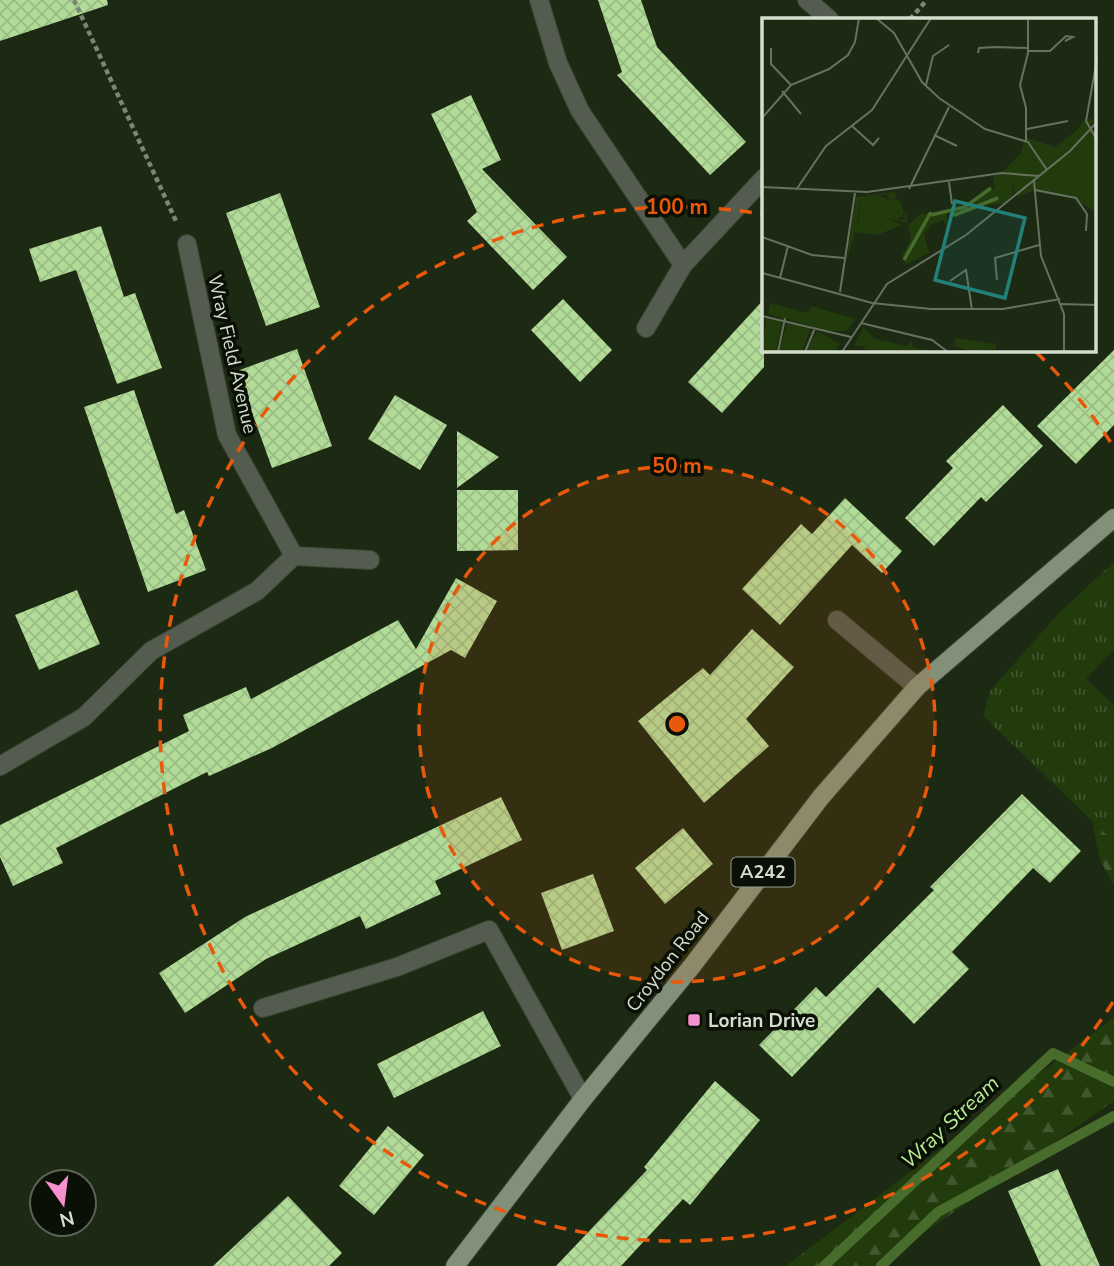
<svg xmlns="http://www.w3.org/2000/svg" width="1114" height="1266" font-family="'Nunito Sans',sans-serif">
<defs>
<pattern id="grass-tufts" width="24" height="20" patternUnits="userSpaceOnUse" patternTransform="scale(1.75)"><rect width="24" height="20" fill="#223b0d"/><path d="M3 7l-1-3M5 7V3M7 7l1-3M15 17l-1-3M17 17v-4M19 17l1-3" fill="none" stroke="#41572f"/></pattern>
<pattern id="forest-firs" width="22" height="20" patternUnits="userSpaceOnUse" patternTransform="scale(1.75)"><rect width="22" height="20" fill="#223b0d"/><path d="M5 1l3.5 6h-7zM16 11l3.5 6h-7z" fill="#41572f"/></pattern>
<pattern id="building-cross-hatch" width="8" height="8" patternUnits="userSpaceOnUse" patternTransform="scale(1.75)"><rect width="8" height="8" fill="#b1db97"/><path d="M0 0l8 8M0 8l8-8" fill="none" stroke="#9abc85"/></pattern>
</defs>
<rect width="100%" height="100%" fill="#1c2913"/>
<path fill="url(#grass-tufts)" d="M1114,562V650L1086,679L1114,705V842L983,716L990,691L1059,613Z"/>
<path fill="url(#forest-firs)" d="M1092,821L1114,842V885L1100,860Z
M1114,1017V1101L876,1266H786Z"/>
<g fill="none" stroke-linecap="round" stroke-linejoin="round">
<path stroke="#476c2c" stroke-width="10" d="M824,1266L1053,1053L1114,1082
M881,1266L938,1212L1114,1116"/>
</g>
<path fill="url(#building-cross-hatch)" d="M0,0H107L108,5L0,41Z
M598,0H641L657,47L746,142L710,175L617,75L622,72Z
M471,95L501,160L482,169L567,257L533,290L467,221L477,212L431,114Z
M280,193L320,307L266,326L226,213Z
M101,226L124,297L135,293L162,368L117,384L76,270L40,282L29,249Z
M563,299L612,350L580,382L531,330Z
M764,299V367L722,413L688,382Z
M297,349L332,446L272,468L237,371Z
M1114,350V425L1076,464L1037,426Z
M134,390L176,514L184,510L206,570L148,592L84,407Z
M395,395L447,425L420,470L368,439Z
M1003,405L1043,446L986,502L981,497L934,546L905,518L953,468L946,461Z
M457,431L499,457L457,488Z
M457,490H518V550L457,551Z
M845,498L902,551L882,573L852,545L780,625L742,589L801,524L812,534Z
M456,578L497,601L465,658L451,650L272,748L209,776L207,772L56,848L63,863L13,886L0,857V825L189,731L183,715L246,687L251,699L398,620L416,649Z
M77,590L100,644L39,670L15,615Z
M752,629L794,667L746,719L769,746L704,803L638,721L703,668L710,675Z
M1022,794L1081,851L1050,883L1033,868L952,952L969,969L914,1024L878,987L792,1077L759,1045L816,987L826,997L934,890L930,887Z
M501,797L522,840L435,881L441,894L366,929L360,916L266,959L185,1013L159,973L245,917Z
M683,828L713,864L665,904L635,868Z
M593,874L614,931L562,950L541,893Z
M483,1011L501,1046L394,1098L377,1064Z
M715,1081L760,1120L690,1205L683,1199L621,1266H556L647,1170L644,1167Z
M388,1126L424,1155L374,1215L339,1186Z
M1058,1169L1100,1266H1041L1008,1191Z
M288,1196L342,1253L329,1266H213Z"/>
<g fill="none" stroke-linecap="round" stroke-linejoin="round">
<defs>
<path id="minor" d="M539,0L558,63L580,111L683,265L764,178
M807,0L829,19
M646,328L683,265
M294,556L370,560
M837,620L917,687
M0,766L84,717L151,651L257,591L294,556L227,435L187,244
M263,1008L397,967L489,930L583,1099"/>
<path id="major" d="M455,1266L583,1099L692,966L821,797L917,687L1114,518"/>
</defs>
<use href="#minor" stroke="#394631" stroke-width="20"/>
<use href="#major" stroke="#394631" stroke-width="20"/>
<path stroke="#7b8674" stroke-width="4.5" stroke-dasharray="5 3.5" stroke-linecap="butt" d="M74,0L176,221
M910,19L927,0"/>
<use href="#minor" stroke="#545b4f" stroke-width="18"/>
<use href="#major" stroke="#829079" stroke-width="18"/>
</g>
<circle cx="677" cy="724" r="258" fill="#e8590c" fill-opacity=".12"/>
<g fill="none" stroke="#e8590c" stroke-width="3.5" stroke-dasharray="12 9">
<circle cx="677" cy="724" r="258"/>
<path d="M1113 1002A517 517 0 1 1 762 214M1036 352A517 517 0 0 1 1113 446"/>
</g>
<rect fill="#f790ce" stroke="#0a1006" stroke-width="2.5" x="687" y="1013" width="14" height="14" rx="3.5"/>
<g text-anchor="middle" stroke-width="7" stroke-linejoin="round" paint-order="stroke">
<rect fill="#0a1006" stroke="#97a092" stroke-width="2" x="731.5" y="857.5" width="63" height="29" rx="5"/>
<g font-size="18" font-weight="bold" fill="#d4ddce">
<text x="763" y="878">A242</text>
</g>
<g font-size="19" fill="#d4ddce" stroke="#0a1006">
<text transform="translate(233 354) rotate(77)" y="7">Wray Field Avenue</text>
<text transform="translate(667 961) rotate(-52)" y="7">Croydon Road</text>
</g>
<g font-size="19" font-weight="bold" fill="#d4ddce" stroke="#0a1006" text-anchor="start">
<text x="708" y="1027">Lorian Drive</text>
</g>
<g font-size="21" font-style="italic" fill="#b6ed92" stroke="#0a1006">
<text transform="translate(950 1122) rotate(-43)" y="7">Wray Stream</text>
</g>
</g>
<g transform="translate(762 18)">
<rect width="334" height="334" fill="#1c2913"/>
<path d="M118,178L128,183L137,181L142,195L136,202H144L141,198L145,193V205L127,201L115,211L96,207L99,182Z" fill="#223b0d"/>
<path d="M238,156L249,162L252,175L241,186L215,187L189,199L188,194L232,171L231,158ZM133,174L135,179L128,183L125,176L99,182L95,203L115,211L127,201L140,207L115,217L93,214L84,245L94,179ZM184,193L187,211L181,202L169,207L162,215L167,235L144,247L140,238L149,220L146,207L158,196ZM8,285L46,295L49,288L94,301L84,313H68L6,296Z" fill="#223b0d"/>
<path d="M323,100L333,102L329,107L334,117V195L314,181L271,173L255,179L249,163L238,156L259,135L262,124L266,120L293,129L315,112Z" fill="#223b0d"/>
<path d="M4,300L20,302L14,334H1ZM26,303L49,309L40,334H17ZM101,309L113,321L146,328L150,322L151,329L169,334H105L106,330L101,333L103,328H92ZM55,313L77,325L74,334H44ZM193,320L234,326V331L209,334L193,328Z" fill="#223b0d"/>
<path fill="none" stroke="#476c2c" stroke-width="3.5" d="M190,194L193,197L236,180M169,197L203,189L229,170M142,242L169,194"/>
<path fill="none" stroke="#66715e" stroke-width="2" d="M114,0L132,15L160,64L177,80L223,111L266,124L285,152M9,30V46L29,67M266,33H288L304,18L311,19L303,23M216,35L217,30L233,29L266,30M335,41L324,103L335,122M164,67L171,38L187,27M20,73L39,96M0,100L29,67L67,51L86,37L93,24L97,0M90,108L111,127L117,120M265,111L306,103M172,117L195,128M264,123V90L258,67L266,35V0M272,163L279,238L302,296V334M187,164L190,186M0,169L105,174L240,155L277,158M147,171L187,89M34,172L64,128L110,92L169,0M273,172L314,180L325,196L324,213M0,219L50,237L82,240M0,255L110,285L169,291H241L298,281M18,260L26,228M235,262L233,240L277,227M188,263L204,252L210,292M78,274L93,175M299,286L335,287M0,298L89,319M99,305L170,322L186,334M16,334L23,300M43,334L53,310M80,334L125,266L204,217L308,133L335,104"/>
<path fill="#238078" fill-opacity="0.15" stroke="#238078" stroke-width="3.5" d="M193,183L263,200L243,280L173,262Z"/>
<rect width="334" height="334" fill="none" stroke="#d4ddce" stroke-width="3.5"/>
</g>
<circle cx="677" cy="724" r="10" fill="#e8590c" stroke="#0a1006" stroke-width="3.5"/>
<g font-size="21" text-anchor="middle" font-weight="bold" fill="#e8590c" stroke="#0a1006" stroke-width="7" stroke-linejoin="round" paint-order="stroke">
<text x="677" y="214">100 m</text>
<text x="677" y="473">50 m</text>
</g>
<g transform="translate(63 1203) rotate(166)"><circle r="33" fill="#0a1006" stroke="#5b6256" stroke-width="2"/>
<path d="M0-5L12 26L0 18L-12 26Z" fill="#f790ce"/>
<text y="-10" font-size="19" font-weight="bold" text-anchor="middle" fill="#d4ddce">N</text>
</g>
</svg>
